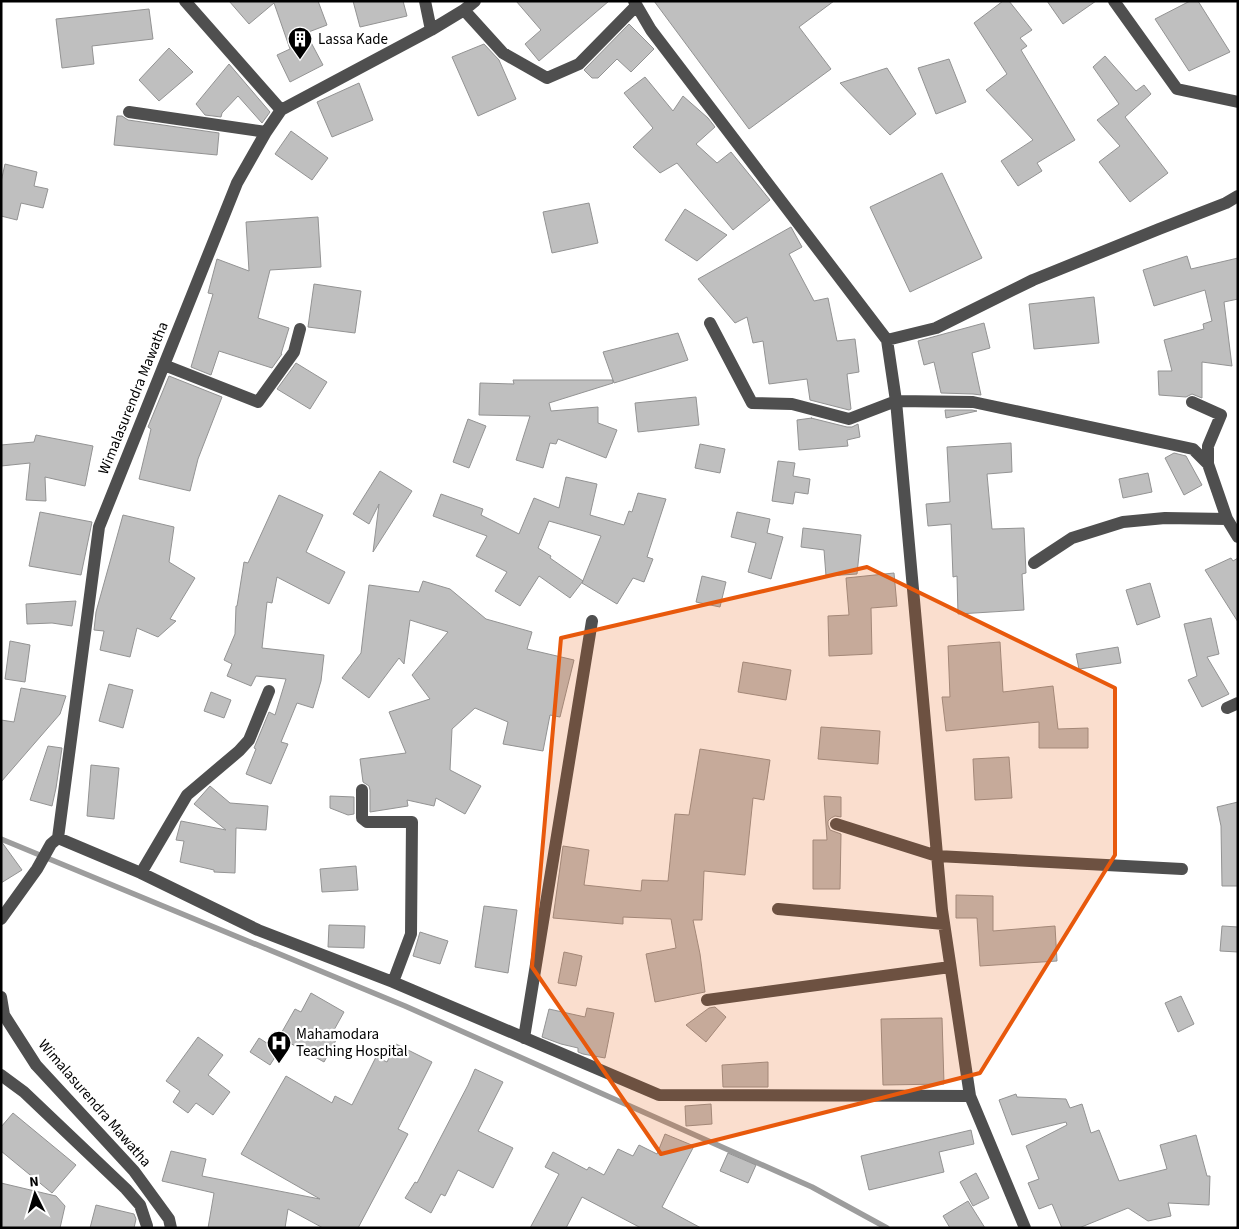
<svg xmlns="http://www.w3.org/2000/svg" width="1239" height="1229" font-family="'Source Sans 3',sans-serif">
<rect width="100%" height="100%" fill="#fff"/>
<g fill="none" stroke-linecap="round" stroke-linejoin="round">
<path stroke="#9d9d9d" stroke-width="5.5" d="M1,839L405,1006L812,1187L887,1228"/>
</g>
<path fill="#bfbfbf" stroke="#939393" d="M229,1H318L327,25L306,33L323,65L290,82L277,55L290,49L274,3L249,24Z
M353,1H403L407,16L360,27Z
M516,1H609L539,61L525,44L541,30Z
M654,1H834L799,27L831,69L749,129Z
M1003,1H1009L1032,30L1020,38L1027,46L1021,50L1075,140L1037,163L1042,171L1018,186L1001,161L1033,140L986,90L1007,74L974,23Z
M1047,1H1096L1063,24Z
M1190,1H1198L1230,52L1189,71L1155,19Z
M149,9L153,39L92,46L94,64L62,68L56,19Z
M629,24L654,49L631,72L617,59L598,78H592L584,70Z
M484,44L499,60L516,99L478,116L452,57Z
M169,48L193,72L159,101L139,80Z
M1105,56L1136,91L1144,85L1151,94L1125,117L1168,173L1130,202L1099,162L1120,146L1097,120L1119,104L1093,67Z
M949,59L966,102L936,114L918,68Z
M229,64L270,112L262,123L238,96L222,113L221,117L205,115L196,104Z
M887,68L916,114L890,135L840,83Z
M645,77L673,111L683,96L708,118L715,127L696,144L717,163L731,152L770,200L733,230L677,163L660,173L633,147L653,128L624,93Z
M359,83L373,120L332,137L317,102Z
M117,116H122L128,120L219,133L217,155L114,145Z
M291,131L328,158L312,180L275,154Z
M5,164L37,172L34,186L48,189L43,208L21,203L17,220L1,216V182Z
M942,173L982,258L910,292L870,207Z
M589,203L598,243L552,253L543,212Z
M685,209L727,235L697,261L665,240Z
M318,217L321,267L270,270L258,318L289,328L281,354H282L272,368L219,351L211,375L191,367L213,294L208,293L217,259L249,271L246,222Z
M791,227L802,247L789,254L814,301L828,298L837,341L855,339L859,372L847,374L851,409L849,410L810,400L807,379L769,384L763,341L753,343L747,317L735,323L698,279Z
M1187,256L1191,269L1238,258V299L1224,302L1232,366L1202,362V398L1192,394L1186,397L1159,395L1158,371H1172L1164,340L1204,329L1203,324L1212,321L1205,290L1154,306L1143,270Z
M314,284L361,291L355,333L308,327Z
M1094,297L1099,343L1034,349L1029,304Z
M984,323L990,348L972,353L981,395L973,394L941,393L934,362L924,365L918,341Z
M678,333L688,360L614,383L603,352Z
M296,363L327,382L310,409L277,389Z
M169,376L222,397L198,459L190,491L139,479L151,429L148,427Z
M513,380H613V383L549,403L551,411L598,407V423L617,430L606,458L558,439L556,444L550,443L543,468L516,460L530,416L479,415L480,383L514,384Z
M696,397L699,425L638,432L635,403Z
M945,410H972L977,411L946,418Z
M811,418L847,427H852L858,424L860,437L847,440L848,446L799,450L797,420L812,418Z
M468,419L486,426L469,468L453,462Z
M36,435L93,446L85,486L45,477L46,501L26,500L30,463L1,466V445L34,442Z
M1011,443L1012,472L987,474L992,529L1024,528L1026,573L1022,574L1024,610L958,614L957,576L953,577L951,524L928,526L926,504L950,502L947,447Z
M700,444L725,449L720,473L695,468Z
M1174,453L1186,456L1202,485L1184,495L1165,458Z
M778,461L795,463L793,476L810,479L808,494L795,492L793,504L772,501Z
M380,471L412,491L373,552L379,504L369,524L353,514Z
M1148,473L1152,492L1123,498L1119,479Z
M566,477L597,484L590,515L624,525L629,511L632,512L638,493L666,499L647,557L653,559L644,582L633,578L617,604L582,583L601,536L549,521L538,548L551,556L550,558L583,581L570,598L539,576L520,606L495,591L507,572L476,556L487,536L433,516L441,494L483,509L481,515L519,534L534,498L559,508Z
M279,495L323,515L306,552L345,572L329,604L277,577L272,603L267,602L262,648L324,655L321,681L313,708L297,703L281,742L288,744L271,784L246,774L256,749L254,748L269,712L275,715L286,679L256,676L251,686L227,676L232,664L224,660L235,634L236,606H237L244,562L248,563Z
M40,512L92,522L81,575L29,566Z
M737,512L770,519L767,533L783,537L771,579L748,572L756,543L731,537Z
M123,515L174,527L169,562L195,578L170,619L176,621L158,637L137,628L130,657L100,650L104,631L94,630L96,612Z
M803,528L861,535L857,574L826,576L824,550L801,547Z
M1231,558L1233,561L1238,558V622L1205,570Z
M894,573L897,606L871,608L872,654L829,656L828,616L849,615L846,578Z
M702,576L726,582L720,607L696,602Z
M423,581L450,589L486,619L532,632L527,649L574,660L560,717L550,715L543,751L503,744L508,722L475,708L452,729L450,770L481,786L465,814L436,798L434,806L407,800L408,806L370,812V790L369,786L363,782L360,759L406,753L389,712L430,699L412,675L448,632L410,620L404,664L399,658L369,698L342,678L361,653L369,585L419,592Z
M1150,583L1160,617L1137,625L1126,590Z
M76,601L72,626L52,623L27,624L26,604Z
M1211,618L1219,654L1207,657L1229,694L1202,707L1188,680L1197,676L1184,624Z
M10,641L30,645L25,682L5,679Z
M1000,642L1003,692L1053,686L1058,729L1088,728V748H1039V722L946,731L942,697H950L948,646Z
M1118,647L1121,663L1079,669L1076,654Z
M743,662L791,670L786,700L738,692Z
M109,684L133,690L123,728L99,721Z
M21,688L66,696L60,714L1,782V720L14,722Z
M211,692L231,700L224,718L204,711Z
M821,727L880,731L878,764L818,759Z
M48,746L62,748L56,788L52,806L30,800Z
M700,749L770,760L764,800L753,798L745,875L704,871L702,920H693L700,954L705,992L655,1002L646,954L676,948L671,919L623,917V924L553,918L563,846L589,850L584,885L641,891L642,880L668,881L675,814L689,815Z
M1009,757L1012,798L975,800L973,759Z
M91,765L119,768L114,819L87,816Z
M210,786L230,803L268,806L266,830L236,828L235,873L214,872V870L180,862L184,841L176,840L181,821L226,830L194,804Z
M330,796L354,797V814L348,815L330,808Z
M824,796L841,797V817L835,816L831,818L828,821V825L830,830L841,834L840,889H813V840H827Z
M1238,802V886H1222L1221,826L1217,807Z
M1,841L22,870L1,883Z
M356,866L358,890L322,892L320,869Z
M956,895L993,896V931L1055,926L1057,961L980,966L977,918H956Z
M484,906L517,910L508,973L475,967Z
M329,925L365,926L364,948L328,947Z
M1222,926L1238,927V952L1220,951Z
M420,932L448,941L440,964L413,956Z
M564,952L582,956L576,986L558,983Z
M311,993L344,1012L334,1030L340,1033L324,1062L279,1037L295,1009L301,1012Z
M1181,996L1194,1024L1178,1032L1165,1003Z
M715,1007L726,1017L706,1042L686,1025L709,1008Z
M587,1008L614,1013L605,1058L583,1054L578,1052V1048L561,1044L542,1037L549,1009L585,1017Z
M942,1018L944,1084L883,1085L881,1019Z
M198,1037L223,1055L208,1075L230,1092L213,1115L196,1103L188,1113L173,1102L180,1091L166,1081Z
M259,1038L279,1051L270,1065L250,1052Z
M396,1044L432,1062L398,1129L408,1134L358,1228H323L288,1209L285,1228H208L214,1193L162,1181L171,1151L206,1159L202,1176L320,1199L241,1154L286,1076L332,1103L335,1096L352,1105L376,1057L387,1062Z
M768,1062V1087H723L722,1065Z
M475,1069L503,1082L478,1131L513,1148L493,1188L458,1170L445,1196L441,1194L431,1213L405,1198L415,1182L417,1183L468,1085Z
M1016,1094L1017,1097L1066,1099L1070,1108L1082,1104L1091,1133L1099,1130L1119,1181L1167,1169L1160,1145L1196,1135L1207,1176H1210L1209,1205L1168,1203L1171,1216L1148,1221L1128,1208L1079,1228H1062L1052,1204L1039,1209L1028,1183L1039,1179L1026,1146L1067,1125L1066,1122L1012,1135L999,1100Z
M711,1104L712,1124L686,1126L685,1106Z
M13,1113L76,1165L52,1193L1,1151V1127Z
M971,1130L974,1144L939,1152L944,1172L869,1190L861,1156Z
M665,1134L694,1146L662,1207L701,1228H641L582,1197L566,1228H530L559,1174L545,1167L553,1152L587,1170L589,1167L604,1175L618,1149L633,1156L639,1145L657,1154Z
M728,1153L756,1165L748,1183L720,1171Z
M976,1173L989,1198L973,1206L960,1182Z
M1,1183L56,1196L65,1206L60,1228H1Z
M968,1201L985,1228H950L943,1216Z
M96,1205L134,1214L136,1219L134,1228H90Z"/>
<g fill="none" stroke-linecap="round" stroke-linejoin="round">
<path stroke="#4f4f4f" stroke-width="12" d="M185,1L281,110
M425,1L431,30
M634,1L651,30L887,340L896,401L942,910L970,1096L1025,1228
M1114,1L1177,89L1238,102
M464,10L503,53L547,78L579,64L636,6
M129,112L266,132
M710,323L752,403L792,404L849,419L896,401L973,402L1193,449L1208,464L1227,519L1238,537
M887,340L936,328L1033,280L1159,229L1226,203L1238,196
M164,365L258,402L294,352L300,329
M1192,402L1221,415L1208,446V464
M1034,563L1072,538L1123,522L1165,518L1227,519
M1227,708L1238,703
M362,790V818L367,822H412L411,934L393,982
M836,824L937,856L1182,869
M58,838L141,873L258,930L393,982L659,1095L970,1096
M141,873L187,795L239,751L249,740L269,691
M778,909L944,924
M1,919L37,869L51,844L58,838L99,527L237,183L266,132L281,110L431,30L464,10L475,1
M1,997L4,1015L36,1065L134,1171L169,1219L171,1228
M707,1000L950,967
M524,1038L592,621
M1,1075L24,1092L126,1189L140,1205L147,1226V1228"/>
</g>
<path fill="#e8590c" fill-opacity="0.2" stroke="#e8590c" stroke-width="4" stroke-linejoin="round" d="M867,567L1115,688V855L980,1073L661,1154L532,967L561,638Z"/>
<defs>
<symbol id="building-pin" viewBox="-11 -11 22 30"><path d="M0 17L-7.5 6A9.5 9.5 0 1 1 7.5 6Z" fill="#000" stroke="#fff"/><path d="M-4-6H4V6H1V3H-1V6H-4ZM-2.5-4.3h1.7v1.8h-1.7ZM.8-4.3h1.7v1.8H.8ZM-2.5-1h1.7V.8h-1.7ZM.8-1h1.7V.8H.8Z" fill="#fff"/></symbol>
<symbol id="hospital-pin" viewBox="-11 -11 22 30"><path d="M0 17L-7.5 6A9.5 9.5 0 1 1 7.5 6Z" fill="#000" stroke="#fff"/><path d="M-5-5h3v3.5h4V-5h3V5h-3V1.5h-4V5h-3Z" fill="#fff"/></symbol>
</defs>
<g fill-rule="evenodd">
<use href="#building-pin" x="286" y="25" width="28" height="38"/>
<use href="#hospital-pin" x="265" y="1029" width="28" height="38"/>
</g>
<g text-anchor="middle" stroke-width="4.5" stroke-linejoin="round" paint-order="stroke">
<g font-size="15" fill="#000" stroke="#fff" text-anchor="start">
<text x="318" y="44">Lassa Kade</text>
<text x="296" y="1039">Mahamodara<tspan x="296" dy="17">Teaching Hospital</tspan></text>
</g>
<g font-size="15" fill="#000" stroke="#fff">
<text transform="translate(133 398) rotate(-68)" y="5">Wimalasurendra Mawatha</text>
<text transform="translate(95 1103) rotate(49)" y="5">Wimalasurendra Mawatha</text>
</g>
</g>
<rect width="1239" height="1229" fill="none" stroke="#000000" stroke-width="5"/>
<g transform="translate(35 1194) rotate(355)" stroke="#ffffff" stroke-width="4" paint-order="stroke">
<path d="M0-4L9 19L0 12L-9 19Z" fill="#000000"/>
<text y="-8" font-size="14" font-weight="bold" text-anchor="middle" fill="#000000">N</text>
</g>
</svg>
